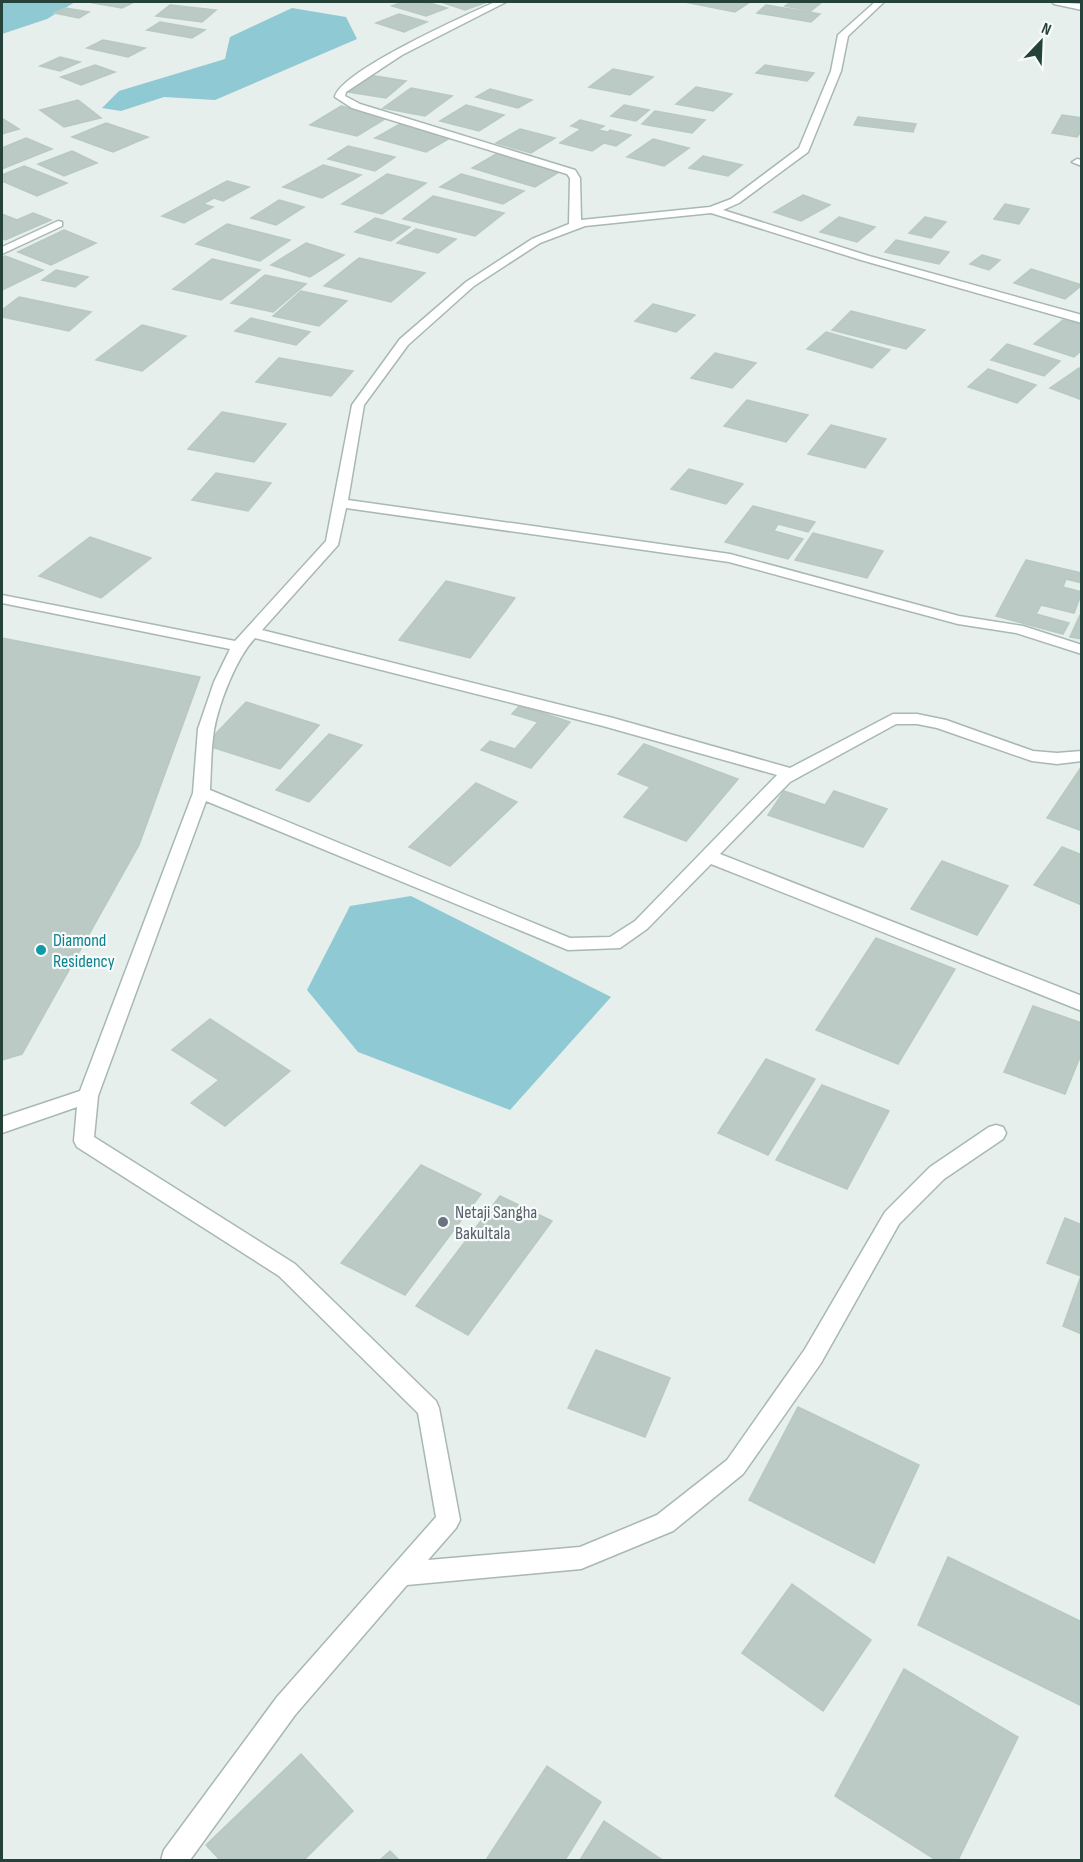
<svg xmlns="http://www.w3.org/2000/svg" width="1083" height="1862" font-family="'Sofia Sans Condensed',sans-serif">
<rect width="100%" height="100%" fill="#e6efeb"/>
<path fill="#8ec9d4" d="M2,2H75L47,19L2,34Z
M292,8L346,17L357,39L215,100L164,97L121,111L102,108L119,91L225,59L230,37Z
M411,896L611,997L510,1110L358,1052L307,990L350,906Z"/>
<path fill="#bbcac4" stroke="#b8c9c2" stroke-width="1.5" d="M95,2H134L122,8L93,3Z
M403,2H426L447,8L426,16L392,6Z
M441,2H487L465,10Z
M685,2H750L735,12Z
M791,2H822L811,11L785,6Z
M170,5L216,10L202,22L156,16Z
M766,5L820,14L811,22L757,13Z
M65,8L89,12L79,18L54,13Z
M399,14L427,22L404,32L376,23Z
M160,22L205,30L192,38L147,30Z
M103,40L145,48L128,57L87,48Z
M60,57L80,62L60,71L40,66Z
M95,65L115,72L81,85L61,77Z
M765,65L814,73L807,81L756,73Z
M613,69L653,77L630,95L589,87Z
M369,75L406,81L386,98L348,92Z
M696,87L732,94L713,111L676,104Z
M411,88L452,96L425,116L383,108Z
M490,89L532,100L518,108L476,97Z
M78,100L101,118L64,127L40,110Z
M466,105L504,115L479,131L440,121Z
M624,105L649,110L636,121L611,116Z
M341,106L388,117L357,136L310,125Z
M655,111L705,120L692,133L642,124Z
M1062,115L1082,118V130L1077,137L1052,133Z
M858,117L916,124L913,132L854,125Z
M3,119L19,129L2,134Z
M580,120L604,126L598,130L608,132L610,130L631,135L616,146L604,143L592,151L560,143L581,129L571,126Z
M106,123L148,137L113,152L72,137Z
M400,124L450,138L426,152L375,138Z
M520,129L555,138L531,153L496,143Z
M26,138L52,149L2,169V148Z
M653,139L689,148L664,166L627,157Z
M348,146L395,157L375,171L328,159Z
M72,151L97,163L64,176L38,164Z
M496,154L559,172L535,187L472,168Z
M703,156L742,165L728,176L689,168Z
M323,165L361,175L322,198L283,187Z
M24,166L67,183L37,196L2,181V175Z
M387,174L426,183L382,214L342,204Z
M461,174L524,191L503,204L440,187Z
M227,181L249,187L223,201L214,198L203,204L213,207L184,223L162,216Z
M803,195L830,205L801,221L774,212Z
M433,196L504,213L475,236L403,219Z
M279,200L304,207L276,225L251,218Z
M1005,204L1029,209L1019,224L994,219Z
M33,213L51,220L5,240L2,238V214L17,220Z
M839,217L875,227L857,242L820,232Z
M925,217L946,222L931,238L909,233Z
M375,218L410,227L391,241L355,232Z
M227,224L290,240L260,261L196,244Z
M416,229L456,239L438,253L397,243Z
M64,230L96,243L51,265L18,252Z
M896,240L949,252L939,264L885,252Z
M306,243L344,255L310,277L271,265Z
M982,255L1000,260L989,270L970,264Z
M5,256L43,270L2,290V257Z
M359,258L425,273L391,302L324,286Z
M212,259L260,270L221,300L173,289Z
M1031,269L1082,285L1065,299L1014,283Z
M56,270L88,277L75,287L42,280Z
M265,275L306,284L273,312L231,303Z
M301,291L347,301L319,326L273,316Z
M19,297L91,312L69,331L2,317V310Z
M653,304L695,315L676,332L635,321Z
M851,311L925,330L906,349L832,330Z
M251,318L310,332L296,345L235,331Z
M1063,320L1082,325V350L1074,357L1034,344Z
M142,325L186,336L142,371L96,360Z
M826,332L890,350L872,368L807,349Z
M1007,344L1060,361L1044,376L991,360Z
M715,353L756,363L732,388L691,378Z
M279,358L353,371L331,396L256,382Z
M1079,368L1082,369V400L1050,388Z
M988,369L1036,385L1017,403L968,387Z
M747,400L808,415L786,442L724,426Z
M222,412L286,424L254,462L188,449Z
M831,425L886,439L865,468L808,454Z
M689,469L743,484L726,504L671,489Z
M216,473L271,483L248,511L192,500Z
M753,506L815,522L808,532L778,524L774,531L803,539L788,559L725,542Z
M813,533L883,551L867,578L795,560Z
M90,537L151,558L101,598L39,576Z
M1026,560L1082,573V583L1066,579L1063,587L1082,592L1074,613L1041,605L1036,614L1069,623L1063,634L996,616Z
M446,581L515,598L470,658L399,640Z
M1080,615L1082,616V639L1070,637Z
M2,638L200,677L139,845L22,1054L2,1060Z
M246,702L319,725L280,769L205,745Z
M520,705L570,722L531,768L481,750L490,741L515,749L538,722L512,714Z
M329,734L362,745L309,802L276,790Z
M644,744L738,779L686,841L624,817L650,787L618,774Z
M1082,766V831L1047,818Z
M476,783L517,802L450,866L409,847Z
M784,791L825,805L834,791L887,809L863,847L768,815Z
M1062,847L1082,855V905L1034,885Z
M942,861L1008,886L977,935L911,909Z
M876,938L955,969L898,1064L816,1030Z
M1033,1006L1082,1023V1052L1065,1094L1004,1072Z
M210,1019L290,1071L225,1126L191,1103L219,1080L172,1050Z
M766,1059L815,1079L768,1155L718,1133Z
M822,1085L889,1111L847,1189L776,1160Z
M421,1165L481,1194L405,1295L341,1263Z
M500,1196L552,1221L468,1335L416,1306Z
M1065,1218L1082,1225V1334L1063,1326L1081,1276L1047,1263Z
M596,1350L670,1378L645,1437L568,1408Z
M798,1407L919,1465L874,1563L749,1500Z
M948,1557L1082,1622V1706L918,1625Z
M792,1584L871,1640L823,1711L742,1653Z
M904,1669L1018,1737L958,1860H936L835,1796Z
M301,1754L353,1811L304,1860H220L206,1845Z
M547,1766L601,1802L565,1860H486Z
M604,1821L661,1859L660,1860H580Z
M390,1851L399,1860H380Z"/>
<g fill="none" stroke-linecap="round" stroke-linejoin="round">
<defs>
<path id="street" d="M495,2H506L402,55L346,92L345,96L360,104L575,170L580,178L581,220L710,207L731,199L799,148L831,71L838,35L875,2H884L848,36L841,71L808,152L739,203L723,210L869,256L1082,315V323L861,260L711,213L585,226L540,243L474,286L408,345L364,405L348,500L730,554L959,616L1023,626L1082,645V654L1016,633L958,624L729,562L346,508L338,545L262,630L613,718L790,768L893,714H917L946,720L1033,751L1057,753L1082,751V761L1057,764L1032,761L937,728L917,724H896L790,782L720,854L1082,996V1011L711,864L647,929L620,948L568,950L206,801L98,1096L94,1137L295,1264L436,1401L439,1408L460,1520L456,1528L428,1560L580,1547L657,1515L727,1460L805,1349L885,1212L930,1167L989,1127L996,1125L1003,1127L1006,1133L1003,1139L944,1179L899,1224L821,1363L743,1474L673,1531L581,1569L407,1585L295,1715L190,1860H161L164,1850L277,1697L436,1517L418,1413L279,1276L77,1147L74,1141L77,1107L2,1133V1117L80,1091L193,793L198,729L214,682L230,649L2,603V595L235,641L326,541L352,405L400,339L466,282L532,239L569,224L570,178L567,174L352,108L335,97C339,72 468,14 495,2ZM255,638L603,726L777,775L635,921L610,937L570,938L210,790C211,770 211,750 214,730C219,703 236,658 255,638Z
M1052,2L1082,4V10L1054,4Z
M1077,159L1082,160V166L1072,162Z
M58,221L62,222V226L2,254V247Z"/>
</defs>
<use href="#street" stroke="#a8b8b2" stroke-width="3"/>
<use href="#street" fill="#fff" fill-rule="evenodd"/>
</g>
<circle fill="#0f9aa8" stroke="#f7fbf9" stroke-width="2" cx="41" cy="950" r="6"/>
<circle fill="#6b7280" stroke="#f7fbf9" stroke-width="2" cx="443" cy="1222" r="6"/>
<g text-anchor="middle" stroke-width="4.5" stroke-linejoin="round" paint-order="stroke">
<g font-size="18" fill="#0d838f" stroke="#f7fbf9" text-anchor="start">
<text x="53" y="946">Diamond<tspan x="53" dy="21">Residency</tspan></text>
</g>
<g font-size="18" fill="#5b616d" stroke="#f7fbf9" text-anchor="start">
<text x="455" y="1218">Netaji Sangha<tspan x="455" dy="21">Bakultala</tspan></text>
</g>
</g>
<rect width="1083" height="1862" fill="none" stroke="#24423a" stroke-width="6"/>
<g transform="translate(1041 42) rotate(23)" stroke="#f7fbf9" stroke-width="4.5" paint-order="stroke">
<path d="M0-4.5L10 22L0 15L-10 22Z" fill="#24423a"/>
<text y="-9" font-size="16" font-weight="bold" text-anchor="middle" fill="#24423a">N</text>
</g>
</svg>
